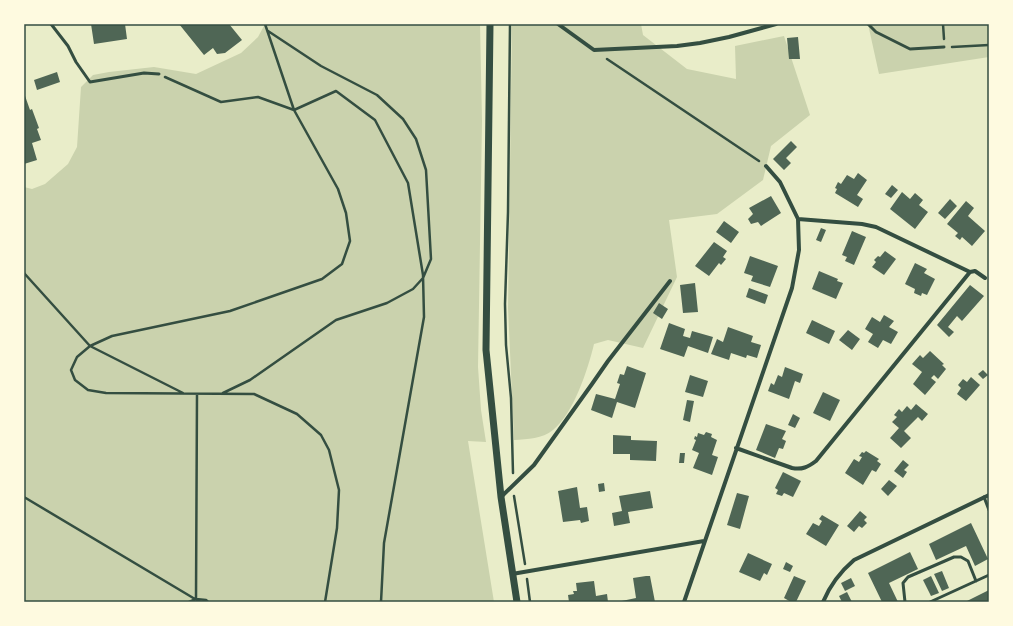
<svg xmlns="http://www.w3.org/2000/svg" width="1013" height="626" font-family="Jost,sans-serif">
<rect width="100%" height="100%" fill="#e9edc9"/>
<path fill="#cad2ad" d="M265,24H480L482,121L478,367L481,410L486,442L468,441L494,602H24V187L32,189L45,184L68,164L77,147L81,87L93,75L109,72L154,67L196,74L241,53L258,37Z
M512,24H641L643,35L687,69L736,79L735,46L784,36L810,115L771,146L763,180L717,214L669,220L677,277L643,348L608,340L594,344C588,369 574,413 553,430C542,439 528,439 514,440L508,308Z
M868,24H989V57L879,74Z"/>
<path fill="#4f6655" d="M91,24H125L127,39L94,44Z
M179,24H229L242,40L225,53L217,54L213,48L204,55Z
M798,37L800,59H789L787,38Z
M57,72L60,82L37,90L34,80Z
M24,93L30,110L32,109L39,128L37,129L41,140L32,143L37,160L24,164Z
M791,141L797,147L786,158L791,163L784,170L773,159Z
M858,173L867,180L857,195L863,199L858,207L835,193L837,189L835,188L838,182L841,184L847,175L854,179Z
M892,185L898,190L891,198L885,194Z
M902,192L910,199L915,193L923,200L919,205L928,212L915,229L890,209Z
M771,196L781,213L761,226L758,222L751,224L748,219L753,214L749,208Z
M950,199L957,206L945,219L938,213Z
M966,201L974,208L968,216L985,231L972,246L962,237L960,240L955,236L958,233L947,224Z
M724,221L739,232L731,243L716,232Z
M821,228L826,230L821,242L816,240Z
M852,231L866,237L854,265L845,261L847,257L842,255Z
M714,242L727,251L723,257L726,259L721,265L719,263L709,276L695,266Z
M885,251L896,259L884,275L872,267L876,262L874,260L878,256L880,257Z
M750,256L778,266L770,287L751,281L753,276L744,273Z
M915,263L927,269L924,273L935,279L927,295L922,293L921,296L914,293L915,289L905,284Z
M819,271L838,279L837,281L843,283L836,299L812,289Z
M695,283L698,312L683,313L680,285Z
M970,285L984,296L962,321L957,316L948,327L954,332L949,337L937,325Z
M749,288L768,295L765,304L746,297Z
M659,303L668,309L662,319L653,313Z
M884,315L894,321L889,327L898,332L891,344L883,340L878,348L868,342L873,334L865,329L872,317L880,322Z
M812,320L835,331L829,344L806,333Z
M669,323L685,329L683,336L690,338L692,331L713,337L708,353L688,346L684,357L660,349Z
M728,327L753,336L751,342L761,345L757,358L747,355L746,358L731,353L729,360L711,354L717,339L723,342Z
M848,330L860,339L852,350L839,340Z
M930,351L944,364L942,365L946,369L938,379L934,375L931,378L936,382L925,395L913,384L922,372L912,364L920,355L923,358Z
M627,366L646,373L635,408L617,402L612,418L591,410L596,394L615,399L620,384L617,383L620,374L624,375Z
M785,367L803,374L800,383L795,381L789,399L768,391L771,383L774,385L778,375L782,377Z
M983,370L988,375L983,379L978,374Z
M690,375L708,381L703,397L685,392Z
M971,377L980,385L966,401L957,394L961,388L958,385L963,379L967,382Z
M823,392L840,400L830,421L813,413Z
M687,400L694,401L690,422L683,420Z
M916,404L928,414L922,421L918,417L904,431L911,438L901,448L890,438L899,428L892,422L897,417L894,415L899,409L902,412L907,406L911,410Z
M793,414L800,418L795,428L788,425Z
M766,424L786,431L782,439L786,441L783,449L779,448L775,458L756,450Z
M706,432L712,434L711,437L717,440L712,455L718,457L712,475L693,468L699,453L692,450L696,440L694,439L695,436L697,437L698,433L704,435Z
M613,435L631,436V440L657,441L656,461L630,460V454H613Z
M866,451L879,459L877,461L881,464L876,472L872,470L863,485L845,473L854,459L859,462L862,457L859,456L862,452L864,453Z
M680,453H685L684,463H679Z
M903,460L909,465L904,470L907,472L903,478L894,471Z
M783,472L801,481L793,497L784,493L782,496L776,494L778,490L775,488Z
M889,480L897,486L888,496L881,489Z
M604,483L605,491L599,492L598,484Z
M577,487L580,508L587,507L589,521L581,523L580,520L563,522L558,491Z
M650,491L653,508L628,512L630,523L614,526L612,513L622,511L619,496Z
M737,493L749,496L740,529L727,525Z
M860,511L867,517L864,520L867,523L862,528L859,526L854,532L847,526Z
M822,515L839,525L826,546L806,534L813,523L819,526L822,521L819,519Z
M971,523L988,559L975,566L966,546L936,560L929,544Z
M910,552L918,569L889,583L898,602H882L868,573Z
M748,553L772,564L767,575L764,573L760,581L739,572Z
M786,562L793,566L790,572L783,569Z
M942,571L949,588L942,591L934,574Z
M646,576H650L655,602H617L636,598L633,578Z
M794,576L806,581L796,602H791L784,598Z
M931,576L939,593L931,596L923,580Z
M851,578L855,586L845,591L841,583Z
M594,581L596,596L607,594L608,602H569L568,595L574,594L573,591H577L576,583Z
M989,590V602H965Z
M847,592L852,602H842L839,596Z"/>
<g fill="none" stroke-linecap="round" stroke-linejoin="round">
<path stroke="#344e41" stroke-width="2.5" d="M265,24L294,110L338,189L346,213L350,241L342,264L322,279L230,311L112,336L90,346L77,357L71,370L75,380L88,390L106,393L254,394L297,414L321,435L329,450L339,490L337,528L325,602
M510,24L508,212L505,304L506,345L511,398L513,473
M943,24L944,39
M952,47L989,45
M607,59L759,161
M165,77L221,102L258,97L294,110L336,91L375,120L408,183L423,275L424,317L384,543L381,602
M24,273L90,346L183,393
M223,393L250,380L336,320L387,303L413,289L423,278L431,259L426,170L416,139L403,119L377,95L321,66L268,31
M514,496L525,564
M24,497L200,602
M527,579L530,602
M196,599L197,394
M189,602L196,599L206,600L208,602"/>
<path stroke="#344e41" stroke-width="3" d="M51,24L68,46L76,62L90,82L144,73L159,74
M868,24L876,32L910,49L944,47
M984,497L989,510
M905,602L903,583L908,577L954,557H961L968,561L976,581
M930,602L989,575"/>
<path stroke="#344e41" stroke-width="4" d="M558,24L594,50L677,46L700,43L729,37L776,24
M970,272L975,271L985,278
M736,448L792,468C802,470 808,467 816,461L970,272L876,227L862,224L798,219
M501,497L534,465L592,384L608,361L670,281
M512,574L704,541
M684,602L792,288L799,250L798,219L780,182L766,166
M823,602C830,585 840,572 854,560L989,495"/>
<path stroke="#344e41" stroke-width="7" d="M490,24L486,350L501,497L517,602"/>
</g>
<rect width="1013" height="626" fill="none" stroke="#fefae0" stroke-width="50"/>
<rect x="25" y="25" width="963" height="576" fill="none" stroke="#344e41" stroke-width="1.5"/>
</svg>
